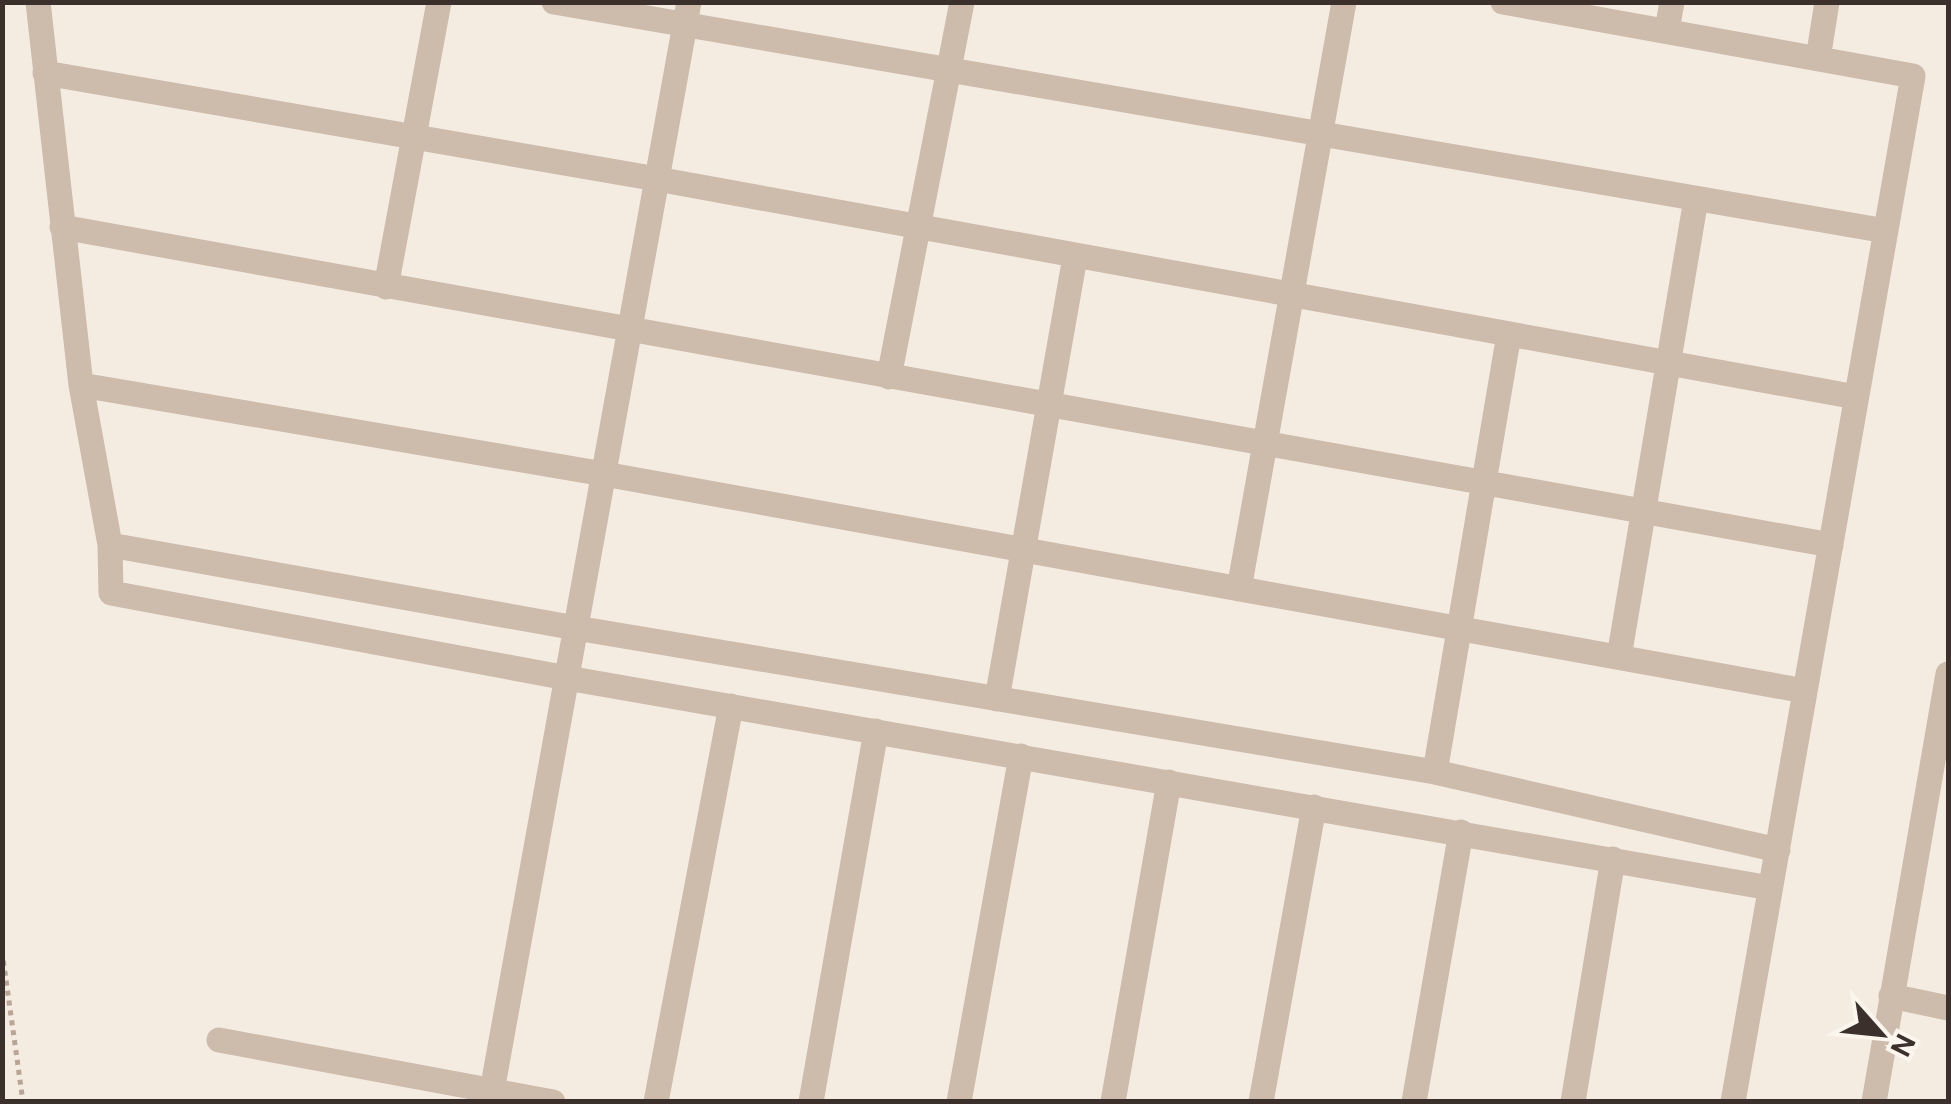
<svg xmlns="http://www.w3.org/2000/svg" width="1951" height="1104" font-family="'DM Sans',sans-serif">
<rect width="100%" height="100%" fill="#f4ebe1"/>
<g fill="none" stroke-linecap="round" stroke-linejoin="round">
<path stroke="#b9a596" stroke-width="5" stroke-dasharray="5 5" stroke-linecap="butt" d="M2,951L23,1102"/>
<path stroke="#cdbbac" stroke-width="25" d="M38,2L81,385L110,545L111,593L567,678L1770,888
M554,2L1886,231
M1503,2L1913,76L1733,1102
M1667,30L1672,2
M1818,59L1827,2
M45,73L657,179L1856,397
M62,227L1831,545
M386,287L439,2
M889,377L962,2
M81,385L604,474L1805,691
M110,545L576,628L1435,772L1778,850
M1239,589L1344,2
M1619,657L1696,199
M997,699L1075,257
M1435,772L1509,334
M1891,996L1948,1008
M219,1040L553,1102
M490,1102L689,2
M656,1102L731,706
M811,1102L876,731
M959,1102L1021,756
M1113,1102L1169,782
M1261,1102L1314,807
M1414,1102L1461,832
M1573,1102L1613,859
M1874,1102L1948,674"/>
</g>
<rect width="1951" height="1104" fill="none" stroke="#3b302b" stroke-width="10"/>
<g transform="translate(1881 1034) rotate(117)" stroke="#fbf5ee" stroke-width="8" paint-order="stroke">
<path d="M0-8L18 38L0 25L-18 38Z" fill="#3b302b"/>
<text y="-15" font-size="28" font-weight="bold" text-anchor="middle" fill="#3b302b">N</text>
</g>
</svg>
